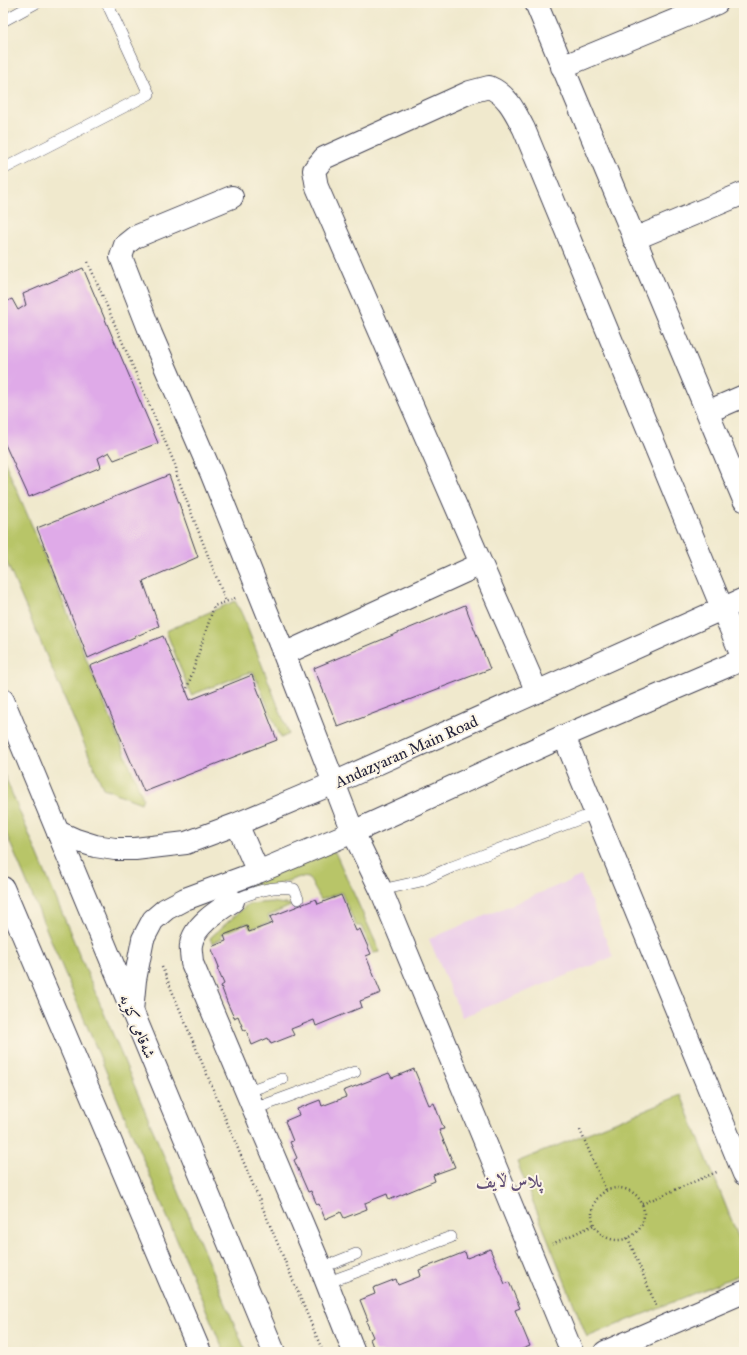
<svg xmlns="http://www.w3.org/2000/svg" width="747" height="1355" font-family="'IM FELL Great Primer',Amiri,serif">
<rect width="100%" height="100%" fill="#fcf5e5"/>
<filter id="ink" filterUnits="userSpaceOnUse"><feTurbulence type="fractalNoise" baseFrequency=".025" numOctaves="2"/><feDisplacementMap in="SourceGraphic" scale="8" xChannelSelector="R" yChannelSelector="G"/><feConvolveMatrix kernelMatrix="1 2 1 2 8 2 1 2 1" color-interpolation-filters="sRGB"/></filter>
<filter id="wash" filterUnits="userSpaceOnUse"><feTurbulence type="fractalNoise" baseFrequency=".012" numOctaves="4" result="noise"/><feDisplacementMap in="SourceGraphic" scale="16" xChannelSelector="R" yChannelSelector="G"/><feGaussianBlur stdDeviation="0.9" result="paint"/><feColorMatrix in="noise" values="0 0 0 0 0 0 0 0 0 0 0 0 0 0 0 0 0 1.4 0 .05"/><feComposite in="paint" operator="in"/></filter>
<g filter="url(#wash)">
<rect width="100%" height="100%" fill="#f0e9cd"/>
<path fill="#edd1e9" d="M581,876L613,957L462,1017L429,939Z"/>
<path fill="#b8c567" stroke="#6d7451" d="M3,458L30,521L143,798L141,803L103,788L3,554Z
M235,601L242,614L289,734L281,738L253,671L191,695L166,631Z
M3,772L246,1352H224L3,826Z
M328,851L335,852L380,952L373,953L361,926H356L341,892L321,900L309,878L300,877L272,886L246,891L245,885Z
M271,902L293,905L268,916L270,922L250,929L247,923L221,934L222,939L212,943L210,938L248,904Z
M681,1095L744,1251V1273L587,1337L517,1162Z"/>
<g id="blocks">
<path fill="#dfaae8" d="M83,268L158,443L114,460L109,452L98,458L101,467L29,497L3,440V303L12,299L18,310L26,305L23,294Z
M169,475L198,557L143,581L159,626L88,658L37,528Z
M465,605L490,669L338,727L314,668Z
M163,636L190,700L252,675L277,740L144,792L90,666Z
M341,895L356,931L360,929L371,954L366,956L381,993L360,1001L362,1007L316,1026L314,1020L291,1029L294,1035L271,1044L268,1038L252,1045L246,1030L244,1031L238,1016L234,1018L227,1002L221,986L224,984L217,968L219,967L211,947L226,941L224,935L247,926L249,932L273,923L270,917L316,899L318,904Z
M414,1069L429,1105L434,1103L444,1129L439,1130L455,1167L433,1175L435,1181L389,1200L387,1194L365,1203L367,1209L344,1218L341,1212L325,1219L319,1204L317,1205L311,1191L308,1192L294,1160L297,1158L290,1142L293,1141L285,1121L299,1115L297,1109L320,1100L322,1106L346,1097L343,1091L389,1073L392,1078Z
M490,1249L505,1284L509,1282L520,1308L515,1310L530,1346L515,1352H375L370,1339L373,1337L366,1321L368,1320L360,1300L375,1294L373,1288L396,1279L398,1285L421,1276L419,1270L465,1252L467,1258Z"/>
</g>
</g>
<g filter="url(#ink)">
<use href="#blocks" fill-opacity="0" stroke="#414051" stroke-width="1"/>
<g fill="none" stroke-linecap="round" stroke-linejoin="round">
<defs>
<path id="lane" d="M3,21L36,3
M3,169L149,94L107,3
M381,890L421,881L452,867L595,813
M231,897L233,901C249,893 276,884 294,889L298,899
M246,1092L282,1079
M254,1109L355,1072
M321,1268L356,1254
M326,1283L451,1237"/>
<path id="street" d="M536,3L744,500
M562,67L717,3
M232,197L135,237L125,245L121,257L151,334L212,475L284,654L353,832L381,890L572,1352
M634,239L744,193
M707,412L744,396
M284,654L481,564
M537,692L317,187L314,170L324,158L470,92L489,87C508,95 515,112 524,129L744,661
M564,736L744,1174
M233,901C219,910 193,926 191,945C190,950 192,957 192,963L321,1268L354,1352
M605,1352L744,1292"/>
<path id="secondary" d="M237,824L258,872
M58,832L76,840L95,846L115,849H135L186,843L237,824L334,783L744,599
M132,1011L135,980L143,939L153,920L166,909L185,899L258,872L353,832L564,736L744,659"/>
<path id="highway" d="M3,700L274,1352
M3,888L200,1352"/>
</defs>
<use href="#lane" stroke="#414051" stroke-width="12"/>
<use href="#street" stroke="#414051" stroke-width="24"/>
<use href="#secondary" stroke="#414051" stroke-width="24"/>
<use href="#highway" stroke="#414051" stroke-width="24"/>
<path stroke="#414051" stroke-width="2.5" stroke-dasharray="1 3" stroke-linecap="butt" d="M88,262L176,467L177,476L226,602
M186,692L214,606L236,598
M162,967L323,1352
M580,1130L606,1190
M592 1214a26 26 0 1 1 52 0a26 26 0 1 1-52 0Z
M642,1204L719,1171
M628,1238L656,1306
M552,1244L594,1225"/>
<use href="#lane" stroke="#fff" stroke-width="11"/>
<use href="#street" stroke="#fff" stroke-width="22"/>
<use href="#secondary" stroke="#fff" stroke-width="22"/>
<use href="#highway" stroke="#fff" stroke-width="22"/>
</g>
</g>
<g text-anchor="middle" stroke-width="4" stroke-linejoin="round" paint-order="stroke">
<g font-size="16" fill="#22223b" stroke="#fcf5e5">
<text transform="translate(406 751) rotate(-24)" y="6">Andazyaran Main Road</text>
<text transform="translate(138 1026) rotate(67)" y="6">شەقامی کۆیە</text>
</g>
<g font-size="17" font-weight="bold" fill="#645278" stroke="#fcf5e5">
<text x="509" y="1187">پلاس ڵایف</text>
</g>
</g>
<rect width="747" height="1355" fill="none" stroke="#fcf5e5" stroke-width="16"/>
</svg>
